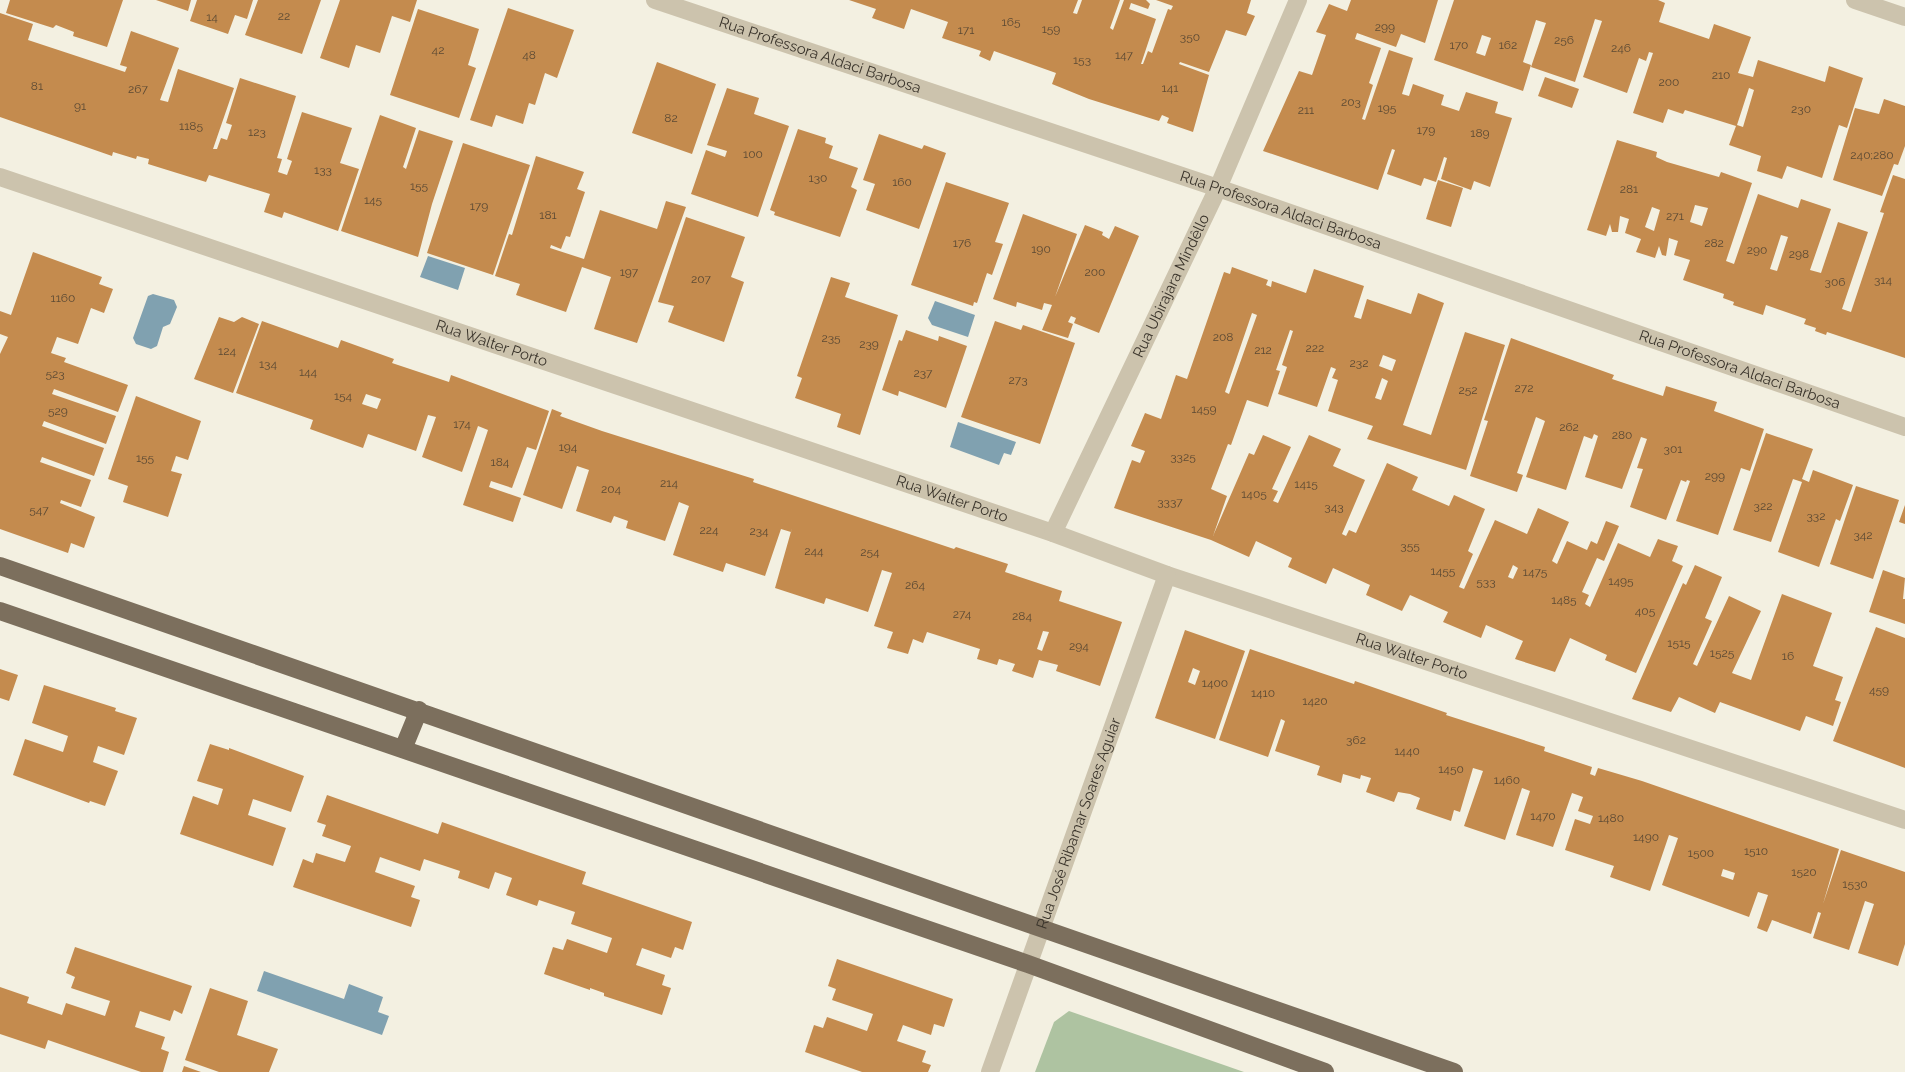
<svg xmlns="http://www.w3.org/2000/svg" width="1905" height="1072" font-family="Raleway,sans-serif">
<rect width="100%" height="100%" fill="#f3f0e1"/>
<path fill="#aec3a1" d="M1069,1011L1244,1072H1035L1054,1022Z"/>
<path fill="#80a1b0" d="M428,256L465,268L458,290L420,277Z
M153,294L174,300L177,307L170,324L163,327L157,346L151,349L136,344L133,338L148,296Z
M935,301L975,315L968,337L932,325L928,318Z
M958,422L1016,442L1011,455L1004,453L999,465L950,447Z
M264,971L344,999L349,984L383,997L378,1012L389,1016L382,1035L257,991Z"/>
<path fill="#c48b4e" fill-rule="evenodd" d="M10,0H123L107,47L73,36L74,32L56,25L53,28L6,13Z
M156,0H191L188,11Z
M197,0H253L247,19L235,15L228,34L190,21Z
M258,0H321L302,54L245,35Z
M340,0H417L410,22L392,16L380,53L356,45L349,68L320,58Z
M849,0H1078L1073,13L1077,14L1082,0H1120L1110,28L1113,30L1124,0H1146L1150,4L1148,9L1131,3L1129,9L1156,19L1141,64H1143L1148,51L1152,53L1168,9L1171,10L1173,6L1156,0H1251L1247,13L1255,16L1246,36L1226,30L1209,72L1180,62L1179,64L1209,75L1193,132L1167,123L1169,118L1162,115L1159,121L1089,99L1052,84L1056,73L994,51L990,61L979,56L981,51L942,38L948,22L911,9L904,29L872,18L876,9Z
M1351,0H1438L1425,43L1401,34L1396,47L1357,33L1355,39L1381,48L1369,83L1373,85L1362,119L1365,120L1389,50L1413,58L1402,94L1409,96L1413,84L1444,95L1441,105L1459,111L1466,92L1498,102L1495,113L1512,118L1490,187L1474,181L1471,190L1441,179L1447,158L1444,157L1436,182L1424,178L1421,186L1387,174L1395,150L1392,149L1378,190L1263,151L1299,71L1312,75L1326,35L1316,32L1329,4L1347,11Z
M1454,0H1658L1665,3L1659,22L1709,39L1714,24L1751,37L1738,73L1753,77L1758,60L1825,82L1829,66L1863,78L1847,128L1839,125L1822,178L1787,166L1782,179L1757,171L1761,156L1729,145L1736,126L1685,110L1683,114L1668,109L1663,123L1633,113L1653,53L1649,52L1646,61L1639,58L1627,93L1583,77L1602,21L1595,19L1575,82L1531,67L1546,23L1536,20L1523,62L1531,65L1523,91L1434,60ZM1482,35L1491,38L1485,56L1476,53ZM1749,88L1754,90L1743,127L1737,125Z
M508,8L574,30L557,78L545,73L535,105L529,103L523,124L496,115L492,127L470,120Z
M418,9L479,29L468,65L476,68L459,118L390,95Z
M0,13L33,24L28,40L125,72L127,67L120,65L131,31L179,48L160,100L168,102L178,69L234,88L213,149H217L221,138L227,140L232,125L226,123L240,78L296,96L277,158L282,159L278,172L287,175L292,161L287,159L302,112L352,128L340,163L359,169L338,231L284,212L282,218L264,212L270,194L209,175L206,182L148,164L149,159L137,156L136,159L113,152L112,156L0,117Z
M657,62L716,84L692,154L632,133Z
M1545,77L1579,89L1572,108L1538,96Z
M727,88L759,98L754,114L789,126L758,217L691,194L706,150L725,157L727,151L707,145Z
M1884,99L1905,106V146L1898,165L1894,164L1882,196L1833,180L1855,108L1879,114Z
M380,115L416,128L403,167L406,169L419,130L453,141L432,204L418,257L341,231Z
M798,129L826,138L825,143L833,146L829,158L858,168L851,187L857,190L840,237L774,215L775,212L770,210Z
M879,134L922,149L924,145L946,153L919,229L866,210L875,184L863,180Z
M1617,140L1657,152L1656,157L1667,162L1719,177L1721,172L1752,183L1726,261L1734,264L1758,194L1798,208L1801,199L1831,209L1810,270L1821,273L1838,222L1868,232L1842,309L1851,312L1884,213L1880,212L1893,175L1905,179V358L1827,332L1826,335L1815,331L1816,328L1804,324L1806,319L1766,305L1763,315L1733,305L1734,302L1723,298L1724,294L1683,280L1690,260L1674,255L1678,241L1669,238L1666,256L1662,255L1659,246L1655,258L1636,252L1641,239L1625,233L1629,219L1620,216L1618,232H1612L1610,224L1606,236L1587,230ZM1695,205L1708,208L1702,226L1690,222ZM1652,207L1660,210L1654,231L1645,227ZM1781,235L1788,237L1777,271L1770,269Z
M463,143L530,165L493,275L427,253Z
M536,156L584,172L577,189L585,192L570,237L566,236L561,249L551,245L550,248L584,259L600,210L657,229L666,201L686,207L637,343L594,329L611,277L582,267L566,312L516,295L520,284L495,276L509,234L512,235Z
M1438,180L1463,188L1451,227L1426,219Z
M946,182L1009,203L995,242L1003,244L992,275L987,273L977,303L974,302L973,306L911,285Z
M1023,214L1077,234L1055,297L1085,225L1103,232L1102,235L1109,239L1115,226L1139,236L1099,333L1074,323L1076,318L1071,316L1068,322L1073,324L1068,338L1042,330L1052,305L1044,303L1042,310L1017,302L1016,307L993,299Z
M686,217L745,237L731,277L744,282L724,342L668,322L674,306L658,302Z
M33,252L102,277L99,284L113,289L104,313L91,308L78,344L57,337L51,353L66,358L64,362L128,385L118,412L54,389L52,394L116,416L106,444L44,421L42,426L104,448L94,476L42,457L40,462L91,480L81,507L61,500L60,503L95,517L84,548L71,543L68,553L0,529V354L8,337L0,334V311L11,315Z
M1232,267L1268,280L1266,285L1271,287L1272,281L1306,293L1314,269L1364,286L1354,317L1361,319L1367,299L1411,314L1418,293L1444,303L1403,425L1431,435L1465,332L1505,345L1466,470L1367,439L1373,426L1328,411L1338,380L1332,378L1336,369L1331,367L1317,407L1278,394L1287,367L1282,365L1293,331L1290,330L1276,370L1280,371L1268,407L1247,400L1231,445L1228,444L1211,489L1227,496L1213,536L1249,453L1254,455L1263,435L1291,447L1272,489L1278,491L1273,501L1278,503L1309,435L1341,449L1333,466L1365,480L1342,534L1346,536L1349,530L1356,533L1387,463L1418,477L1412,490L1449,506L1454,495L1485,509L1468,551L1473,554L1459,587L1464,589L1495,520L1527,534L1538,508L1569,522L1552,561L1557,564L1567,541L1587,550L1591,541L1597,544L1606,521L1619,526L1604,561L1597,558L1582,592L1589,595L1585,604L1590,607L1618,543L1650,557L1658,539L1669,543L1678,546L1672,561L1683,566L1636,673L1605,660L1607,655L1570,638L1555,672L1515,659L1523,641L1486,625L1481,638L1443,622L1448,612L1410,595L1402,611L1366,595L1370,585L1333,568L1326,584L1288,567L1292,558L1256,541L1249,557L1211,540L1114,508L1132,460L1140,463L1145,451L1131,446L1145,413L1161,419L1176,375L1187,379L1224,272L1230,274ZM1252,313L1257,315L1229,394L1225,392ZM1383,355L1396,360L1392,371L1379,366ZM1382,378L1388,381L1381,400L1375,398ZM1513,565L1518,568L1513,579L1508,577Z
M831,277L850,283L845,297L898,315L860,435L837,427L841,414L795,398L802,378L797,376Z
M219,317L234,322L242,317L259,324L233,393L194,379Z
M262,321L338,348L341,340L394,359L392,363L449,382L451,375L549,411L536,450L527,447L512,488L491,481L489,487L521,498L513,522L463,505L488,430L478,426L462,472L422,457L436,417L428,415L416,451L368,434L363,448L310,429L313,420L236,393ZM366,394L381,399L377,409L362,404Z
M995,321L1021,330L1023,325L1075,343L1040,444L961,417Z
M906,330L938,341L939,336L967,346L946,408L899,391L898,396L882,390L899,340L902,341Z
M1511,338L1614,375L1612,379L1663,396L1666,386L1717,402L1714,411L1764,429L1750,471L1741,468L1718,535L1676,521L1690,481L1687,480L1686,482L1681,480L1666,520L1630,507L1643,469L1637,468L1647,439L1641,437L1622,489L1585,477L1598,436L1594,434L1592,439L1584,436L1566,490L1526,477L1545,421L1536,417L1517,473L1523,475L1517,492L1470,476L1488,421L1484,420Z
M136,396L201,421L188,460L176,456L171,471L182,474L168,517L123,502L128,486L108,479Z
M552,409L562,413L560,416L602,431L754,479L753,482L954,549L956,547L1008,564L1005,572L1062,591L1059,601L1122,622L1100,686L1056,671L1058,665L1039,660L1033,678L1012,671L1015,664L999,659L997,665L977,659L980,649L927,632L923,643L913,639L908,654L887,648L893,632L874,626L892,573L882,570L868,612L826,598L824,604L775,588L792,528L791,532L781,529L765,576L726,563L723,572L673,555L689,506L679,502L665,541L626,528L628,521L614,516L611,523L576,511L589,470L577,466L562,509L523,495ZM1043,631L1049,632L1042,651L1037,649Z
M1766,433L1813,449L1802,479L1809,482L1813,470L1853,485L1840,521L1836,519L1819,567L1778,552L1802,482L1793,479L1771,542L1733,530Z
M1856,486L1899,500L1873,579L1830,564Z
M1905,505V524L1899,522Z
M1695,565L1722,577L1705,618L1712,621L1693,664L1697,666L1729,596L1761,611L1732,673L1751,680L1782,594L1832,613L1813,666L1843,677L1835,700L1841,702L1833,726L1806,716L1800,731L1720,702L1715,713L1679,697L1671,712L1632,699L1683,583L1686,585Z
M1883,570L1905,578L1903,599H1905V624L1869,612Z
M1876,627L1905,638V768L1833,741Z
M1185,630L1245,651L1215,739L1155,718ZM1193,668L1200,671L1195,685L1188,682Z
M1250,649L1354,684L1355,681L1447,713L1446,715L1545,747L1544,751L1592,767L1590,774L1595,776L1598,768L1642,781L1839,849L1823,904L1841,850L1905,872V944L1898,966L1858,953L1874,904L1865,901L1849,950L1813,938L1821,913L1818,912L1811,934L1772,920L1767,932L1757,928L1768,895L1758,892L1749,917L1662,885L1678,838L1669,835L1650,891L1610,877L1614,866L1565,850L1575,819L1590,824L1593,816L1578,811L1583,797L1572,793L1553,847L1516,835L1530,791L1522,788L1505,840L1464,826L1483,771L1473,768L1460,812L1454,810L1451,821L1416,809L1420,798L1410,794L1398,792L1394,802L1366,792L1371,778L1361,775L1360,779L1343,774L1341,783L1317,775L1320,766L1275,751L1285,721L1281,719L1268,757L1219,740ZM1723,869L1735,873L1733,880L1721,876Z
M0,669L18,675L9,701L0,698Z
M44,685L116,708L115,711L137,718L124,755L98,746L93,762L118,771L105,806L90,801L89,803L13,775L25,739L63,752L68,736L32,723Z
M210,744L229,750V748L304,776L291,812L253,799L248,815L286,828L273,866L180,834L193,796L218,805L223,789L197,781Z
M327,795L438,834L442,822L528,852L586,872L582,884L692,922L683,950L675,947L671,958L642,948L636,965L665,975L662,985L671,988L662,1015L604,996V993L590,988V990L544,974L553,947L563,950L567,939L607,953L612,938L571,924L575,912L539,900L537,906L506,895L512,878L495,872L489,889L458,878L460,871L424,859L420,871L380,857L375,872L415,886L411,897L420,900L411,927L293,887L303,859L313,863L316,853L345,862L351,846L322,836L326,825L317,822Z
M75,947L192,986L182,1014L174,1010L170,1021L140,1011L135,1027L165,1037L161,1049L169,1052L163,1072H141L48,1040L45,1049L0,1034V987L29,997L27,1003L62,1015L66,1003L105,1016L110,1001L71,988L75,977L66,973Z
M837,959L953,999L944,1027L934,1024L931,1035L903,1025L897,1041L926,1051L922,1062L931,1065L928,1072H862L805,1052L814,1025L823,1028L827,1017L867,1031L873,1014L832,1000L836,989L828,986Z
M210,988L248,1001L237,1035L278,1049L269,1072H219L185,1060Z
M184,1066L201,1072H182Z"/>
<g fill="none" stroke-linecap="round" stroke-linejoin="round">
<g stroke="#ccc3ad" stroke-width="18">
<path id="s1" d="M655,0L1218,188L1905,427"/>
<path d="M1855,0L1905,17"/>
<path id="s2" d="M0,177L1053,533L1167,575L1905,820"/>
<path id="s3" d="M1053,533L1218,188L1298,0"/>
<path id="s4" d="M990,1072L1167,575"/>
</g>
<path stroke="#7c6f5d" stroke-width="18" d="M0,566L1454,1072
M0,611L1028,964L1325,1072
M403,749L419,710"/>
</g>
<g text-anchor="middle" stroke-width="4.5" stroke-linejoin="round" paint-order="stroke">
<g font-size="12" fill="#5c4a34">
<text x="284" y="20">22</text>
<text x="212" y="21">14</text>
<text x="1011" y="26">165</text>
<text x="1385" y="31">299</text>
<text x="1051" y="33">159</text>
<text x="966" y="34">171</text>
<text x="1190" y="41">350</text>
<text x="1564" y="44">256</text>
<text x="1459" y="49">170</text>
<text x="1508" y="49">162</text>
<text x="1621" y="52">246</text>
<text x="438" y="54">42</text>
<text x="529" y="59">48</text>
<text x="1124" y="59">147</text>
<text x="1082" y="64">153</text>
<text x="1721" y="79">210</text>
<text x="1669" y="86">200</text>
<text x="37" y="90">81</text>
<text x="1170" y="92">141</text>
<text x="138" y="93">267</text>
<text x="1351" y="106">203</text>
<text x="80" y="110">91</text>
<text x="1387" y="112">195</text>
<text x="1801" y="113">230</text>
<text x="1306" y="114">211</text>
<text x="671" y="122">82</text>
<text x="191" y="130">1185</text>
<text x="1426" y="134">179</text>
<text x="257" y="136">123</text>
<text x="1480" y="137">189</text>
<text x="753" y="158">100</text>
<text x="1872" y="159">240;280</text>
<text x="323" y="174">133</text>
<text x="818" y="182">130</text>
<text x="902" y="186">160</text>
<text x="419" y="190">155</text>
<text x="1629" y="193">281</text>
<text x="373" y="204">145</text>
<text x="479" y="210">179</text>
<text x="548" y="219">181</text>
<text x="1675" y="220">271</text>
<text x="962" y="247">176</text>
<text x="1714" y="247">282</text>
<text x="1041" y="253">190</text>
<text x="1757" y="254">290</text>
<text x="1799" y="258">298</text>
<text x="629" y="276">197</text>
<text x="1095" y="276">200</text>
<text x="701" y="283">207</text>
<text x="1883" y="284">314</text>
<text x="1835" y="286">306</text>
<text x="63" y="302">1160</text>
<text x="1223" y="341">208</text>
<text x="831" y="342">235</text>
<text x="869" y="348">239</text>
<text x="1315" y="352">222</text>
<text x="1263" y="354">212</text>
<text x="227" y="355">124</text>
<text x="1359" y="367">232</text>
<text x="268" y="368">134</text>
<text x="308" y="376">144</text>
<text x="923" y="377">237</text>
<text x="55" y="378">523</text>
<text x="1018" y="384">273</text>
<text x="1524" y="392">272</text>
<text x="1468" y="394">252</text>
<text x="343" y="400">154</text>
<text x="1204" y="413">1459</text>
<text x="58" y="415">529</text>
<text x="462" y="428">174</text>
<text x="1569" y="431">262</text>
<text x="1622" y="439">280</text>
<text x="568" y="451">194</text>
<text x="1673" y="453">301</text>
<text x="1183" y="461">3325</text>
<text x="145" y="462">155</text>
<text x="500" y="466">184</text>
<text x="1715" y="480">299</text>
<text x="669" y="487">214</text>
<text x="1306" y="488">1415</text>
<text x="611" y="493">204</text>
<text x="1254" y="498">1405</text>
<text x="1170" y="506">3337</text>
<text x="1763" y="510">322</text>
<text x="1334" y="511">343</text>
<text x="39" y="514">547</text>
<text x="1816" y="520">332</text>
<text x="709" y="534">224</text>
<text x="759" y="535">234</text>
<text x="1863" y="539">342</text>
<text x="1410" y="550">355</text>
<text x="814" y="555">244</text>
<text x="870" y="556">254</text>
<text x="1443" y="575">1455</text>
<text x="1535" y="576">1475</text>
<text x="1621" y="585">1495</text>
<text x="1486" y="586">533</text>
<text x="915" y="589">264</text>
<text x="1564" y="604">1485</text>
<text x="1645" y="615">405</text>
<text x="962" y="618">274</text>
<text x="1022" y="620">284</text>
<text x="1679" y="647">1515</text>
<text x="1079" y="650">294</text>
<text x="1722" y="657">1525</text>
<text x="1788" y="660">16</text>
<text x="1215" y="687">1400</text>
<text x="1879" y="694">459</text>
<text x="1263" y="697">1410</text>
<text x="1315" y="705">1420</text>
<text x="1356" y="744">362</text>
<text x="1407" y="755">1440</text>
<text x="1451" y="773">1450</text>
<text x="1507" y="784">1460</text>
<text x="1543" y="820">1470</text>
<text x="1611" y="822">1480</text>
<text x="1646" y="841">1490</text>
<text x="1756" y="855">1510</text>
<text x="1701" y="857">1500</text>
<text x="1804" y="876">1520</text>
<text x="1855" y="888">1530</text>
</g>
<g font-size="15" fill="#3a342b" stroke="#faf8ee">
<text dy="5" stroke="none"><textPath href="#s1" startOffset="174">Rua Professora Aldaci Barbosa</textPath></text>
<text dy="5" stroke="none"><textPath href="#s1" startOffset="660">Rua Professora Aldaci Barbosa</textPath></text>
<text dy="5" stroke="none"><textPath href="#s3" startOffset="274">Rua Ubirajara Mindêllo</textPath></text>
<text dy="5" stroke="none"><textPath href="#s2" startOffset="519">Rua Walter Porto</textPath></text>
<text dy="5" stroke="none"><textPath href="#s1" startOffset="1146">Rua Professora Aldaci Barbosa</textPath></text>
<text dy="5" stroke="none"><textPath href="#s2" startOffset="1005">Rua Walter Porto</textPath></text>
<text dy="5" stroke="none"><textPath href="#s2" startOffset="1491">Rua Walter Porto</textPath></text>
<text dy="5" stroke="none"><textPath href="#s4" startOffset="264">Rua José Ribamar Soares Aguiar</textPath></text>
</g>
</g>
</svg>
